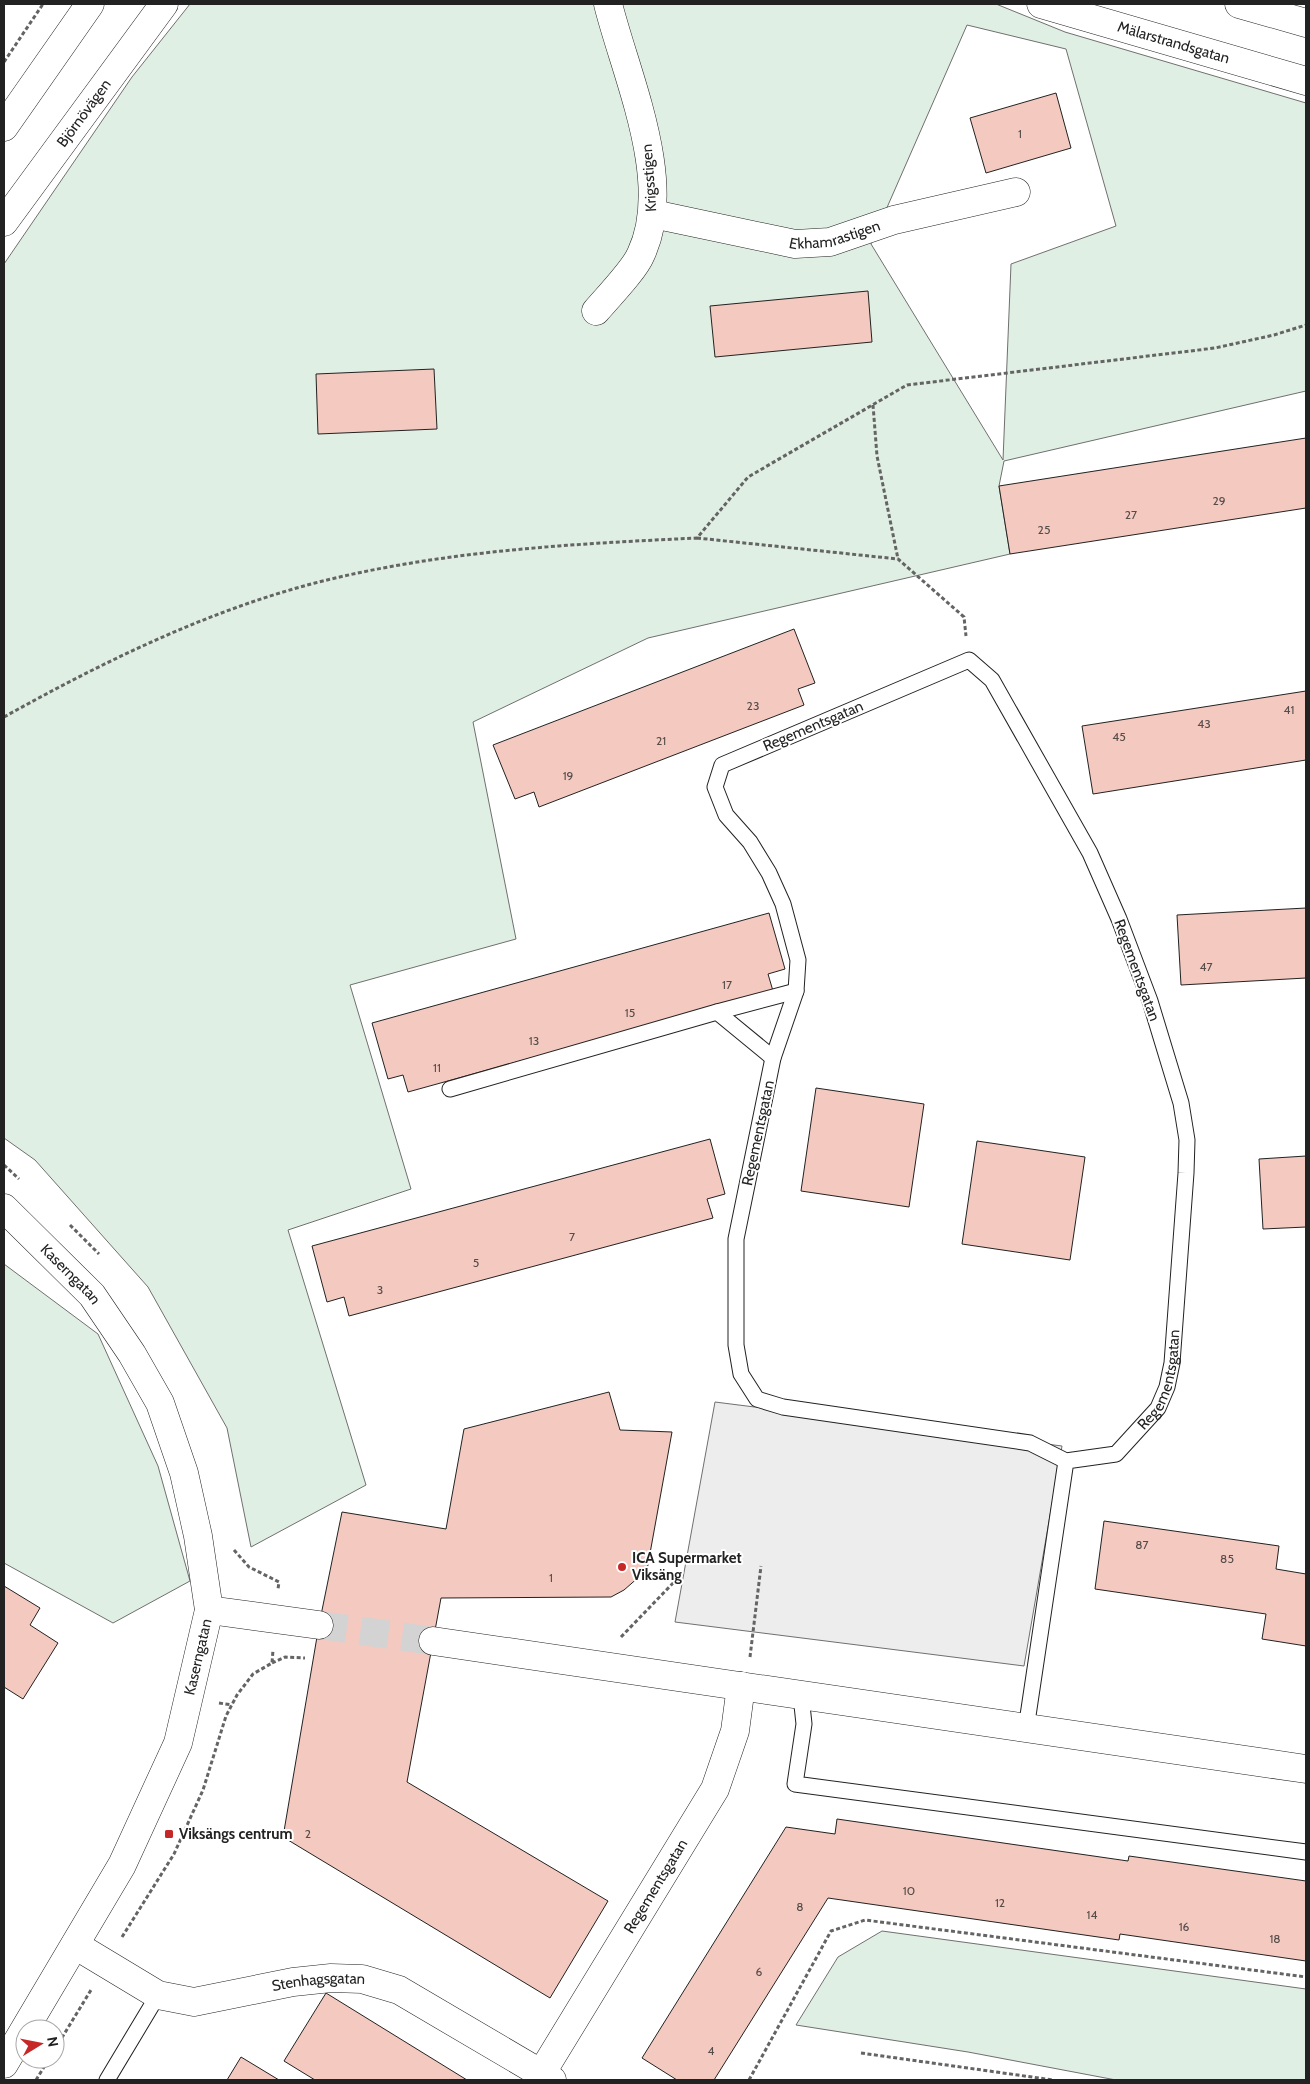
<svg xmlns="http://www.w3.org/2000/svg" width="1310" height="2084" font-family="Cabin,sans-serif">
<rect width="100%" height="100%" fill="#fff"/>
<path fill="#e0efe3" stroke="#6f6f6f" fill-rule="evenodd" d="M190,4H996L1065,32L1306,103V391L1004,461L999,486L1010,554L648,638L473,722L516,939L350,985L411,1189L288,1230L366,1485L251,1547L227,1428L148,1287L35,1160L4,1138V264L132,77ZM967,25L1066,49L1116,226L1011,264L1003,460L871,244Z
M4,1264L98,1334L158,1466L190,1581L113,1623L4,1563Z
M882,1931L1306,1989V2080H1116L968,2052L796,2025L838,1957Z"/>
<path fill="#ededed" stroke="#6f6f6f" d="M715,1402L1062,1446L1024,1666L675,1622Z"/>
<path fill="#f3c9c0" stroke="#222" d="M1056,93L1071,148L986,173L970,118Z
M868,291L872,342L715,357L710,306Z
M434,369L437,429L318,434L316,374Z
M1306,438V508L1010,554L999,486Z
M794,629L815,683L798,689L804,705L539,807L534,792L515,799L493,745Z
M1306,691V760L1093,794L1082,726Z
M1306,908V978L1181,985L1177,915Z
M769,913L785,969L768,974L773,991L408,1092L403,1075L388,1079L372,1023Z
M816,1088L924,1104L909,1207L801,1191Z
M710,1139L725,1194L707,1199L713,1218L349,1316L344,1297L327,1302L312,1246Z
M977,1141L1085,1157L1070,1260L962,1244Z
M1306,1156V1227L1263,1229L1259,1159Z
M609,1392L620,1430L672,1432L647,1570L624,1590L611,1597L441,1598L407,1782L608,1901L550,1998L283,1837L319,1625L342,1512L446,1529L464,1429Z
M1104,1521L1279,1546L1276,1569L1306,1574V1646L1262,1639L1266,1614L1095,1589Z
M4,1586L40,1608L30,1625L58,1643L23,1699L4,1687Z
M837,1819L1128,1861L1129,1856L1306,1881V1961L1120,1934L1119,1940L828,1898L714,2080H677L642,2058L786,1827L835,1834Z
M326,1993L467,2080H315L284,2061Z
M241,2057L279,2080H227Z"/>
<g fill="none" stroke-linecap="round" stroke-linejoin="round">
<path stroke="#d3d3d3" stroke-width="28" stroke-dasharray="28 14" stroke-linecap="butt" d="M319,1625L433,1641"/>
<defs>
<g id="lane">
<path d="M717,1012L796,991"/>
<path d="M450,1089L717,1012L773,1058"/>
<path d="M801,1696L804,1724L795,1784L1306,1852"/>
<path id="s1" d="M1026,1729L1066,1461L1116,1454L1158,1408L1167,1387L1172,1363L1186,1173L1187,1140L1181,1103L1150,1001L1119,919L1090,853L992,680L969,660L722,765L715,787L726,815L750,842L769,873L783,904L798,960L796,991L773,1058L736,1239V1345L741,1374L757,1399L783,1407L1030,1443L1066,1461"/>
<path d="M107,2080L158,1995"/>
</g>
<g id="street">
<path id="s2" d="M653,214L795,244L830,242L894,220L1016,192"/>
<path d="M596,311C608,297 635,269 641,254C675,182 626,76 608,4"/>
<path id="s3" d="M4,1208L92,1295L132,1354L160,1403L184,1473L198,1536L209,1610L178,1743L122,1865L4,2064"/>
<path d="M209,1610L319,1625"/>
<path d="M433,1641L1306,1769"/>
<path id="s4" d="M75,1945L158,1995L194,2002L293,1982L331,1978L362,1979L399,1990L552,2080"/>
<path id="s5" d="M541,2074L715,1789L735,1731L741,1686"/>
</g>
<g id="secondary">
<path id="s6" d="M1041,4L1306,81"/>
<path d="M1239,4L1306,23"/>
<path d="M4,127L90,4"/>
<path id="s7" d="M4,222L164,4"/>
</g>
</defs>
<use href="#lane" stroke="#222" stroke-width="17"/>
<use href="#street" stroke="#222" stroke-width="29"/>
<use href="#secondary" stroke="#222" stroke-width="29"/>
<path stroke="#646464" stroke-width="3" stroke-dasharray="4 2.5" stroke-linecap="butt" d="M4,62L43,4
M873,405L877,456L898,559
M697,538L898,559L964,617L966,636
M4,717C101,663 207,611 315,583C440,551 569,544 697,538L748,477L907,385L1215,348L1274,335L1306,325
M4,1165L19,1179
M70,1225L99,1254
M234,1550L249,1567L279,1582L278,1589
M621,1637L676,1580
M750,1657L761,1566
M272,1663L285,1657L305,1658
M219,1703L232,1705
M122,1937L174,1854L203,1790L226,1716L237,1695L253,1674L272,1663L273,1650
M55,2049L91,1990
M861,2053L1053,2080
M36,2080L49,2059
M749,2080L831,1931L865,1920L1306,1977"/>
<use href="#lane" stroke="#fff" stroke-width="15"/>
<use href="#street" stroke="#fff" stroke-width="28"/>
<use href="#secondary" stroke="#fff" stroke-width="28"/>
</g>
<g fill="#c62828" stroke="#fff" stroke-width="2">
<circle cx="622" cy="1567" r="5"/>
<rect x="164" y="1829" width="10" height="10" rx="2.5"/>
</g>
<g text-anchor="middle" stroke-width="4" stroke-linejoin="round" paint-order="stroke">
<g font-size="12" fill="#564c4a">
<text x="1020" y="138">1</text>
<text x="1219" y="505">29</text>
<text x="1131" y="519">27</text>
<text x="1044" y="534">25</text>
<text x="753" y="710">23</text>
<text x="1289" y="714">41</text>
<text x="1204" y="728">43</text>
<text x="1119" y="741">45</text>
<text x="661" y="745">21</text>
<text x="568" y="780">19</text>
<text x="1206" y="971">47</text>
<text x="727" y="989">17</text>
<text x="630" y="1017">15</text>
<text x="534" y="1045">13</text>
<text x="437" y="1072">11</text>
<text x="572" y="1241">7</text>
<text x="476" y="1267">5</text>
<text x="380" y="1294">3</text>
<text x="1142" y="1549">87</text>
<text x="1227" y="1563">85</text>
<text x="551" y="1582">1</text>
<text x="308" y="1838">2</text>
<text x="909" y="1895">10</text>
<text x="1000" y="1907">12</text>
<text x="800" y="1911">8</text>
<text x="1092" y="1919">14</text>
<text x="1184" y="1931">16</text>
<text x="1275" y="1943">18</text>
<text x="759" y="1976">6</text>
<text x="711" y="2055">4</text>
</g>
<g font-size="15" fill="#222" stroke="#fff">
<text dy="5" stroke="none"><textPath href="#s6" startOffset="138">Mälarstrandsgatan</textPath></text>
<text dy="5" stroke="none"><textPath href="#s7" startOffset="135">Björnövägen</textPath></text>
<text transform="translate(649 178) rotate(-94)" y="5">Krigsstigen</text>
<text dy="5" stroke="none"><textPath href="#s2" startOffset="186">Ekhamrastigen</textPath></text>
<text transform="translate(813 726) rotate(-23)" y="5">Regementsgatan</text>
<text transform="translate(1137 970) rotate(70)" y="5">Regementsgatan</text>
<text transform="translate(758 1133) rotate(-78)" y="5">Regementsgatan</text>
<text dy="5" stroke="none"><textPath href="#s3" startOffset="94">Kaserngatan</textPath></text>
<text dy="5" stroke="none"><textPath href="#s1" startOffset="411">Regementsgatan</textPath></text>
<text transform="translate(198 1657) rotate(-77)" y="5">Kaserngatan</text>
<text dy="5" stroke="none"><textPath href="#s5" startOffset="220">Regementsgatan</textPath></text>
<text dy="5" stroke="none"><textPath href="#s4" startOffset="260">Stenhagsgatan</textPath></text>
</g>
<g font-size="15" font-weight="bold" fill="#222" stroke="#fff" text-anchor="start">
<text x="632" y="1563">ICA Supermarket<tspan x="632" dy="17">Viksäng</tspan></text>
<text x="179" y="1839">Viksängs centrum</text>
</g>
</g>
<rect width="1310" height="2084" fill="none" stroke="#222222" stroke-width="10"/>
<g transform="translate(40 2044) rotate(80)"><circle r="24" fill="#ffffff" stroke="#a7a7a7"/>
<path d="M0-4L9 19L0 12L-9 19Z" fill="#c62828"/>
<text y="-8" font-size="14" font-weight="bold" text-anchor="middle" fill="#222222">N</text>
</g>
</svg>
